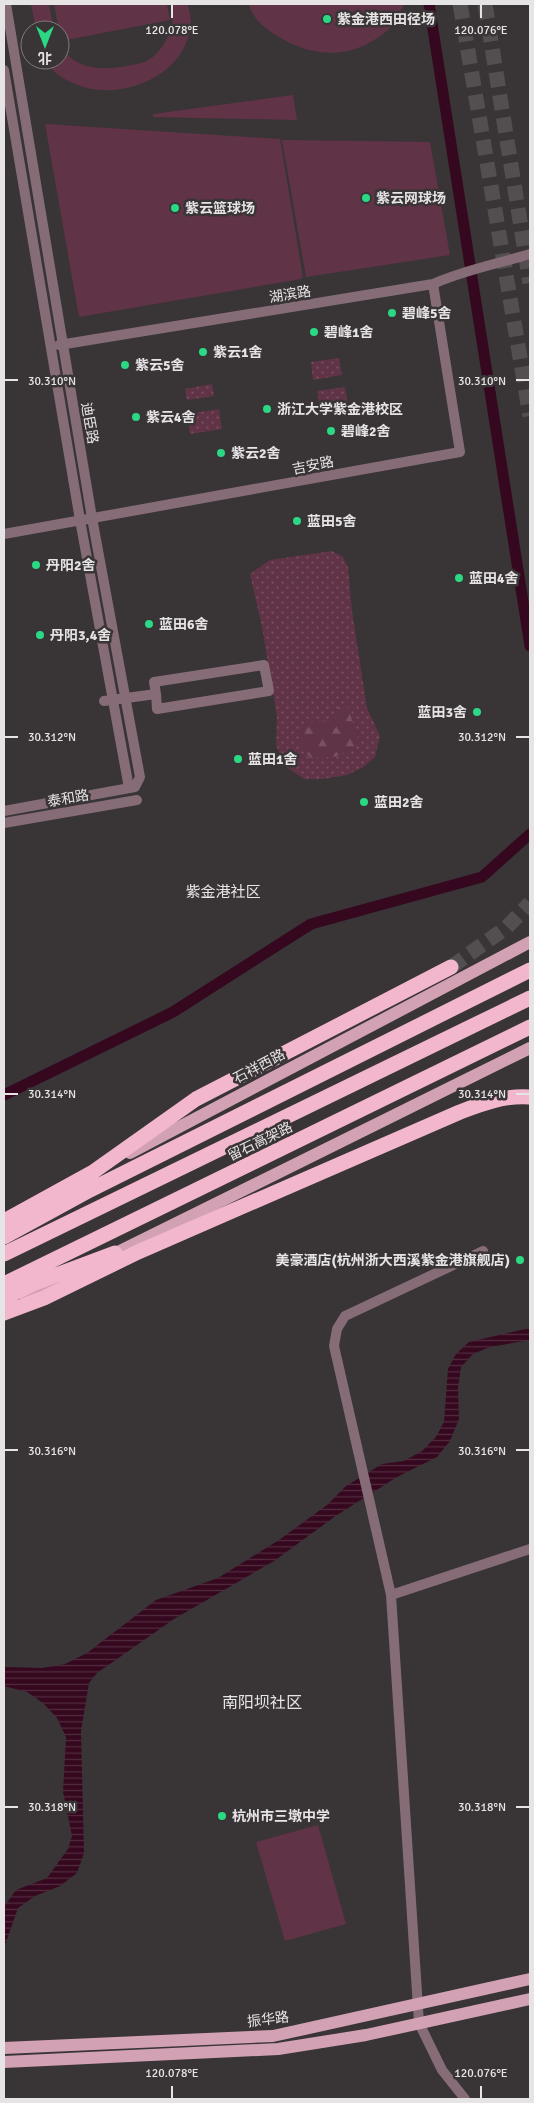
<svg xmlns="http://www.w3.org/2000/svg" width="534" height="2103" font-family="Signika,'Noto Sans SC',sans-serif">
<defs>
<pattern id="grass-dots" width="8" height="8" patternUnits="userSpaceOnUse" patternTransform="scale(1.25)"><rect width="8" height="8" fill="#613347"/><path d="M2 2h.1M6 6h.1" fill="none" stroke="#785061" stroke-width="1.8" stroke-linecap="round"/></pattern>
<pattern id="forest-firs" width="22" height="20" patternUnits="userSpaceOnUse" patternTransform="scale(1.25)"><rect width="22" height="20" fill="#613347"/><path d="M5 1l3.5 6h-7zM16 11l3.5 6h-7z" fill="#785061"/></pattern>
<pattern id="water-rules" width="6" height="5" patternUnits="userSpaceOnUse" patternTransform="scale(1.25)"><rect width="6" height="5" fill="#35081f"/><path d="M0 2.5h6" fill="none" stroke="#522c3f"/></pattern>
</defs>
<rect width="100%" height="100%" fill="#393436"/>
<path fill="url(#grass-dots)" d="M339,358L342,375L313,380L311,362Z
M212,384L214,396L187,400L185,389Z
M345,387L348,405L320,409L317,391Z
M219,409L222,429L190,434L187,414Z
M332,551L343,557L348,567L352,611L367,708L380,736L375,757L362,768L347,775L323,779H304L285,766L276,745L277,717L262,627L250,574L270,560Z"/>
<path fill="url(#forest-firs)" d="M347,705L358,738L354,748L334,757L311,758L302,749L300,734L304,723L331,720L338,708Z"/>
<path fill="#613347" d="M31,4H49L54,30H36Z
M54,4H167L170,20L61,41Z
M172,4H188C189,10 191,17 191,23C187,77 119,103 75,84C63,79 51,72 46,60H60V44C73,71 106,71 132,65C136,64 143,63 147,61C166,49 176,25 172,4Z
M249,4H404C400,12 395,24 388,30C353,60 313,59 276,35C265,29 251,16 249,4Z
M293,95L297,120L153,117V114Z
M45,124L280,139L303,277L301,279L79,317Z
M282,140L430,142L450,255L306,277Z
M318,1825L346,1924L285,1941L256,1842Z"/>
<path fill="url(#water-rules)" d="M530,1328V1340L490,1347L473,1354L461,1367L458,1388L459,1419L450,1441L437,1457L397,1477L337,1515L274,1561L174,1619L97,1673L89,1683L81,1731L84,1853L77,1873L60,1886L35,1896L18,1908L4,1948V1907L16,1890L47,1878L68,1849L72,1836L63,1792L66,1737L57,1718L43,1703L27,1692L4,1686V1667L42,1668L65,1664L87,1653L156,1600L218,1578L279,1540L327,1505L346,1486L382,1464L404,1461L422,1451L436,1437L444,1422L448,1369L456,1354L469,1342Z"/>
<g fill="none" stroke-linecap="round" stroke-linejoin="round">
<path stroke="#35081f" stroke-width="11" d="M429,4L530,646
M4,1095L173,1012L311,924L482,877L530,834"/>
<path stroke="#534e50" stroke-width="15" stroke-dasharray="15 8" stroke-linecap="butt" d="M460,4L530,416
M485,4L530,283
M451,967L507,927L530,903"/>
<path stroke="#856c76" stroke-width="10" d="M4,70L80,520L129,788
M59,345L433,284C464,270 497,264 530,254
M4,534L460,452L433,284
M104,701L156,694L157,709L269,691L264,665L154,682L156,694
M4,811L135,787L140,777L92,518L6,4
M4,823L137,800
M391,1595L530,1549
M465,2099L442,2070L419,2023L391,1595L334,1346L337,1329L345,1316L483,1251"/>
<path stroke="#d3a1b4" stroke-width="12" d="M130,1153L530,942
M106,1258L530,1048
M26,1299L73,1275
M4,2048L273,2036L530,1979
M4,2062L278,2049L366,2035L530,1999"/>
<path stroke="#f2b6cd" stroke-width="15" d="M4,1221L93,1172L196,1099L451,967
M4,1237L90,1190L530,970
M4,1254L530,998
M4,1284L530,1027
M4,1298L35,1283L115,1253
M4,1313L44,1298L138,1252L460,1112C483,1103 506,1095 530,1097"/>
</g>
<path fill="none" stroke="#e7e4e5" stroke-width="2" d="M172,5V18M481,5V18M5,380H18M516,380H529M5,737H18M516,737H529M5,1094H18M516,1094H529M5,1450H18M516,1450H529M5,1807H18M516,1807H529M172,2086V2098M481,2086V2098"/>
<g fill="#2bd884" stroke="#393436" stroke-width="2">
<circle cx="327" cy="19" r="5"/>
<circle cx="366" cy="198" r="5"/>
<circle cx="175" cy="208" r="5"/>
<circle cx="392" cy="313" r="5"/>
<circle cx="314" cy="332" r="5"/>
<circle cx="203" cy="352" r="5"/>
<circle cx="125" cy="365" r="5"/>
<circle cx="267" cy="409" r="5"/>
<circle cx="136" cy="417" r="5"/>
<circle cx="331" cy="431" r="5"/>
<circle cx="221" cy="453" r="5"/>
<circle cx="297" cy="521" r="5"/>
<circle cx="36" cy="565" r="5"/>
<circle cx="459" cy="578" r="5"/>
<circle cx="149" cy="624" r="5"/>
<circle cx="40" cy="635" r="5"/>
<circle cx="477" cy="712" r="5"/>
<circle cx="238" cy="759" r="5"/>
<circle cx="364" cy="802" r="5"/>
<circle cx="520" cy="1260" r="5"/>
<circle cx="222" cy="1816" r="5"/>
</g>
<g text-anchor="middle" stroke-width="5" stroke-linejoin="round" paint-order="stroke">
<g font-size="14" font-weight="bold" fill="#e7e4e5" stroke="#393436" text-anchor="start">
<text x="337" y="24">紫金港西田径场</text>
<text x="376" y="203">紫云网球场</text>
<text x="185" y="213">紫云篮球场</text>
<text x="402" y="318">碧峰5舍</text>
<text x="324" y="337">碧峰1舍</text>
<text x="213" y="357">紫云1舍</text>
<text x="135" y="370">紫云5舍</text>
<text x="277" y="414">浙江大学紫金港校区</text>
<text x="146" y="422">紫云4舍</text>
<text x="341" y="436">碧峰2舍</text>
<text x="231" y="458">紫云2舍</text>
<text x="307" y="526">蓝田5舍</text>
<text x="46" y="570">丹阳2舍</text>
<text x="469" y="583">蓝田4舍</text>
<text x="159" y="629">蓝田6舍</text>
<text x="50" y="640">丹阳3,4舍</text>
<text x="467" y="717" text-anchor="end">蓝田3舍</text>
<text x="248" y="764">蓝田1舍</text>
<text x="374" y="807">蓝田2舍</text>
<text x="510" y="1265" text-anchor="end">美豪酒店(杭州浙大西溪紫金港旗舰店)</text>
<text x="232" y="1821">杭州市三墩中学</text>
</g>
<g font-size="14" fill="#e7e4e5" stroke="#393436">
<text transform="translate(290 294) rotate(-9)" y="5">湖滨路</text>
<text transform="translate(90 423) rotate(80)" y="5">迪臣路</text>
<text transform="translate(313 465) rotate(-11)" y="5">吉安路</text>
<text transform="translate(68 798) rotate(-10)" y="5">泰和路</text>
<text transform="translate(259 1066) rotate(-28)" y="5">石祥西路</text>
<text transform="translate(260 1141) rotate(-26)" y="5">留石高架路</text>
<text transform="translate(268 2019) rotate(-7)" y="5">振华路</text>
</g>
<g font-size="15" fill="#e7e4e5" stroke="#393436">
<text x="223" y="897">紫金港社区</text>
</g>
<g font-size="16" fill="#e7e4e5" stroke="#393436">
<text x="262" y="1708">南阳坝社区</text>
</g>
</g>
<g font-size="12" text-anchor="middle" fill="#e7e4e5" stroke="#393436" stroke-width="5" stroke-linejoin="round" paint-order="stroke">
<text x="172" y="34">120.078°E</text>
<text x="481" y="34">120.076°E</text>
<text x="482" y="385">30.310°N</text>
<text x="52" y="385">30.310°N</text>
<text x="52" y="741">30.312°N</text>
<text x="482" y="741">30.312°N</text>
<text x="52" y="1098">30.314°N</text>
<text x="482" y="1098">30.314°N</text>
<text x="482" y="1455">30.316°N</text>
<text x="52" y="1455">30.316°N</text>
<text x="52" y="1811">30.318°N</text>
<text x="482" y="1811">30.318°N</text>
<text x="172" y="2077">120.078°E</text>
<text x="481" y="2077">120.076°E</text>
</g>
<rect width="534" height="2103" fill="none" stroke="#e7e4e5" stroke-width="10"/>
<g transform="translate(45 45) rotate(180)"><circle r="24" fill="#393436" stroke="#7f7a7c"/>
<path d="M0-4L9 19L0 12L-9 19Z" fill="#2bd884"/>
<text y="-8" font-size="14" font-weight="bold" text-anchor="middle" fill="#e7e4e5">北</text>
</g>
</svg>
